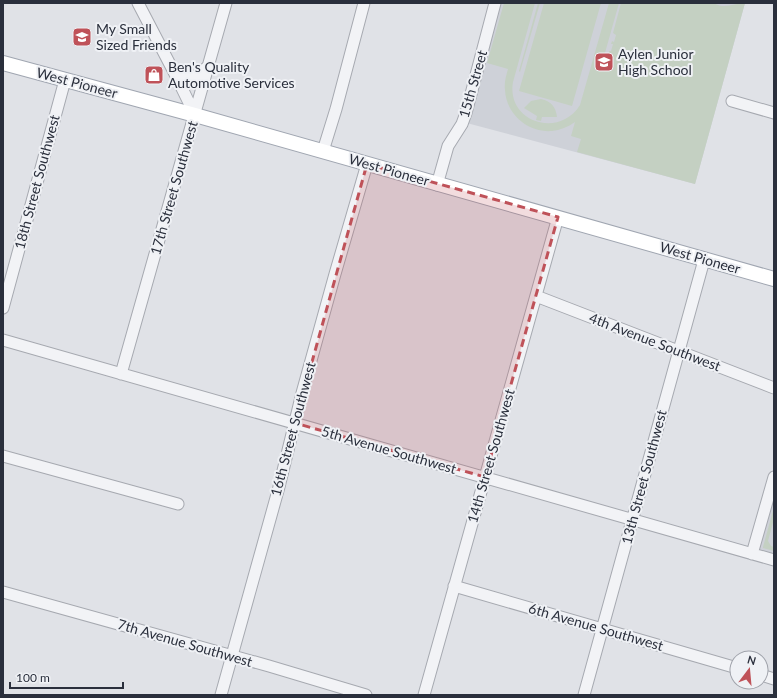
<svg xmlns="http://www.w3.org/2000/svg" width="777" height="698" font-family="Lato,sans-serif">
<rect width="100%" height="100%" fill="#e0e2e7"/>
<path fill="#ced1d8" d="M494,3H745L695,184L463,122Z
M774,477V560L752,554Z"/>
<path fill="#c4d0c2" d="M504,3H535L513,82C506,122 559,139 580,105L609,3H619L603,60L606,61L607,60H609L610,54L609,53V51H611L613,44H611L612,41L614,42L616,35L613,33L621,3H714C725,10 734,3 745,3L695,184L577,152L581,139L571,136L575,122C568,127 560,130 552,131C528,133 506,114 505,90C504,83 506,76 508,69L487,63Z
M538,3H540L520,72L519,71Z
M544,3H601L572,106L519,91Z
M541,99C551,101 556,107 557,117H542L541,121L536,120L537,116L524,108L531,101Z
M774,507V519L768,541L771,546L774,547V551L763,548V547Z"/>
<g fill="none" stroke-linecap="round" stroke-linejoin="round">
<defs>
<path id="minor" d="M138,3L175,74L195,115
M175,74C191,81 198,77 209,65
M732,101L774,113
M323,151L336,109L364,3
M437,185L448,146L462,124L466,113L495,3
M536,296L774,388
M3,308L65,80
M3,340L774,560
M121,374L226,3
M3,456L178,504
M752,554L774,477
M454,586L737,668
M3,592L269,666L366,695
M761,675L774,679
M221,695L279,487L302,393L335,274L367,164
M424,695L558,217
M584,695L704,260"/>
<path id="major" d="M3,63L195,115L774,279"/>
</defs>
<use href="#minor" stroke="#a6a9b0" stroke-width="13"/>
<use href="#major" stroke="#a0a6b1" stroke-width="16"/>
<use href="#minor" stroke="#f2f3f6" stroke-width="11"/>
<use href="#major" stroke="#fff" stroke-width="14"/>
</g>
<path fill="#bf5259" fill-opacity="0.2" stroke="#bf5259" stroke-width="3" stroke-dasharray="8 5" stroke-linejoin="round" d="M367,164L558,217L485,477L295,423Z"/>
<defs>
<symbol id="school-square" viewBox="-11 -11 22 22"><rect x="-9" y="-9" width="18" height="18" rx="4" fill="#bf5259" stroke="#eff1f5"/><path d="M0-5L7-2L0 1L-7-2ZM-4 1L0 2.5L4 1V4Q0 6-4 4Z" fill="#fff"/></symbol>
<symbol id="shop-square" viewBox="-11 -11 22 22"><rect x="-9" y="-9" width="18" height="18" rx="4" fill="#bf5259" stroke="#eff1f5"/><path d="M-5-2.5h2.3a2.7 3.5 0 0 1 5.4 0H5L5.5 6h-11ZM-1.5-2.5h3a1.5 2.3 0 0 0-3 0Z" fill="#fff"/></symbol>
</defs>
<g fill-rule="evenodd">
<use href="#school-square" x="71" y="26" width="22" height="22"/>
<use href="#school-square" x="593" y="51" width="22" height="22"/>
<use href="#shop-square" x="143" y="64" width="22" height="22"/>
</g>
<g text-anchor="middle" stroke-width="4" stroke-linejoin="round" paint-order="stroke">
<g font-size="14" fill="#2a2f3c" stroke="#eff1f5" text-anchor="start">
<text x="96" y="34">My Small<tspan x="96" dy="16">Sized Friends</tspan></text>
<text x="618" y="59">Aylen Junior<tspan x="618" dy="16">High School</tspan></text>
<text x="168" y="72">Ben's Quality<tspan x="168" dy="16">Automotive Services</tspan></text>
</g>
<g font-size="14" fill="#2a2f3c" stroke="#eff1f5">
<text transform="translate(77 83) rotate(15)" y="5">West Pioneer</text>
<text transform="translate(473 84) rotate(-74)" y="5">15th Street</text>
<text transform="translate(389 170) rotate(16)" y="5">West Pioneer</text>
<text transform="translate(37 182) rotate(-75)" y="5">18th Street Southwest</text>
<text transform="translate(174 188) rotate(-74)" y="5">17th Street Southwest</text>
<text transform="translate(700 258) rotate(16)" y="5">West Pioneer</text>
<text transform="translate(655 342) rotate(21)" y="5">4th Avenue Southwest</text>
<text transform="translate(293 429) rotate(-75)" y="5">16th Street Southwest</text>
<text transform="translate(389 450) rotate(16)" y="5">5th Avenue Southwest</text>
<text transform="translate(491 456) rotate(-74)" y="5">14th Street Southwest</text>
<text transform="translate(644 477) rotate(-75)" y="5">13th Street Southwest</text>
<text transform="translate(596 627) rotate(16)" y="5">6th Avenue Southwest</text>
<text transform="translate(185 643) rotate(16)" y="5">7th Avenue Southwest</text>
</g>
</g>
<rect width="777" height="698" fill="none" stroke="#2a2f3c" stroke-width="8"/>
<g transform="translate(749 670) rotate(16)"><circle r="19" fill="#eff1f5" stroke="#a0a3ab"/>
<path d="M0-3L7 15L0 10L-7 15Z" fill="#bf5259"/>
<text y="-6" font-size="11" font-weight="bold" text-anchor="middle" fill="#2a2f3c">N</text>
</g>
<path d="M10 682v6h113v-6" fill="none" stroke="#2a2f3c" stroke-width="2"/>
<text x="16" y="682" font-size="12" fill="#2a2f3c" stroke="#eff1f5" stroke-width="3" paint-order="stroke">100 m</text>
</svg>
